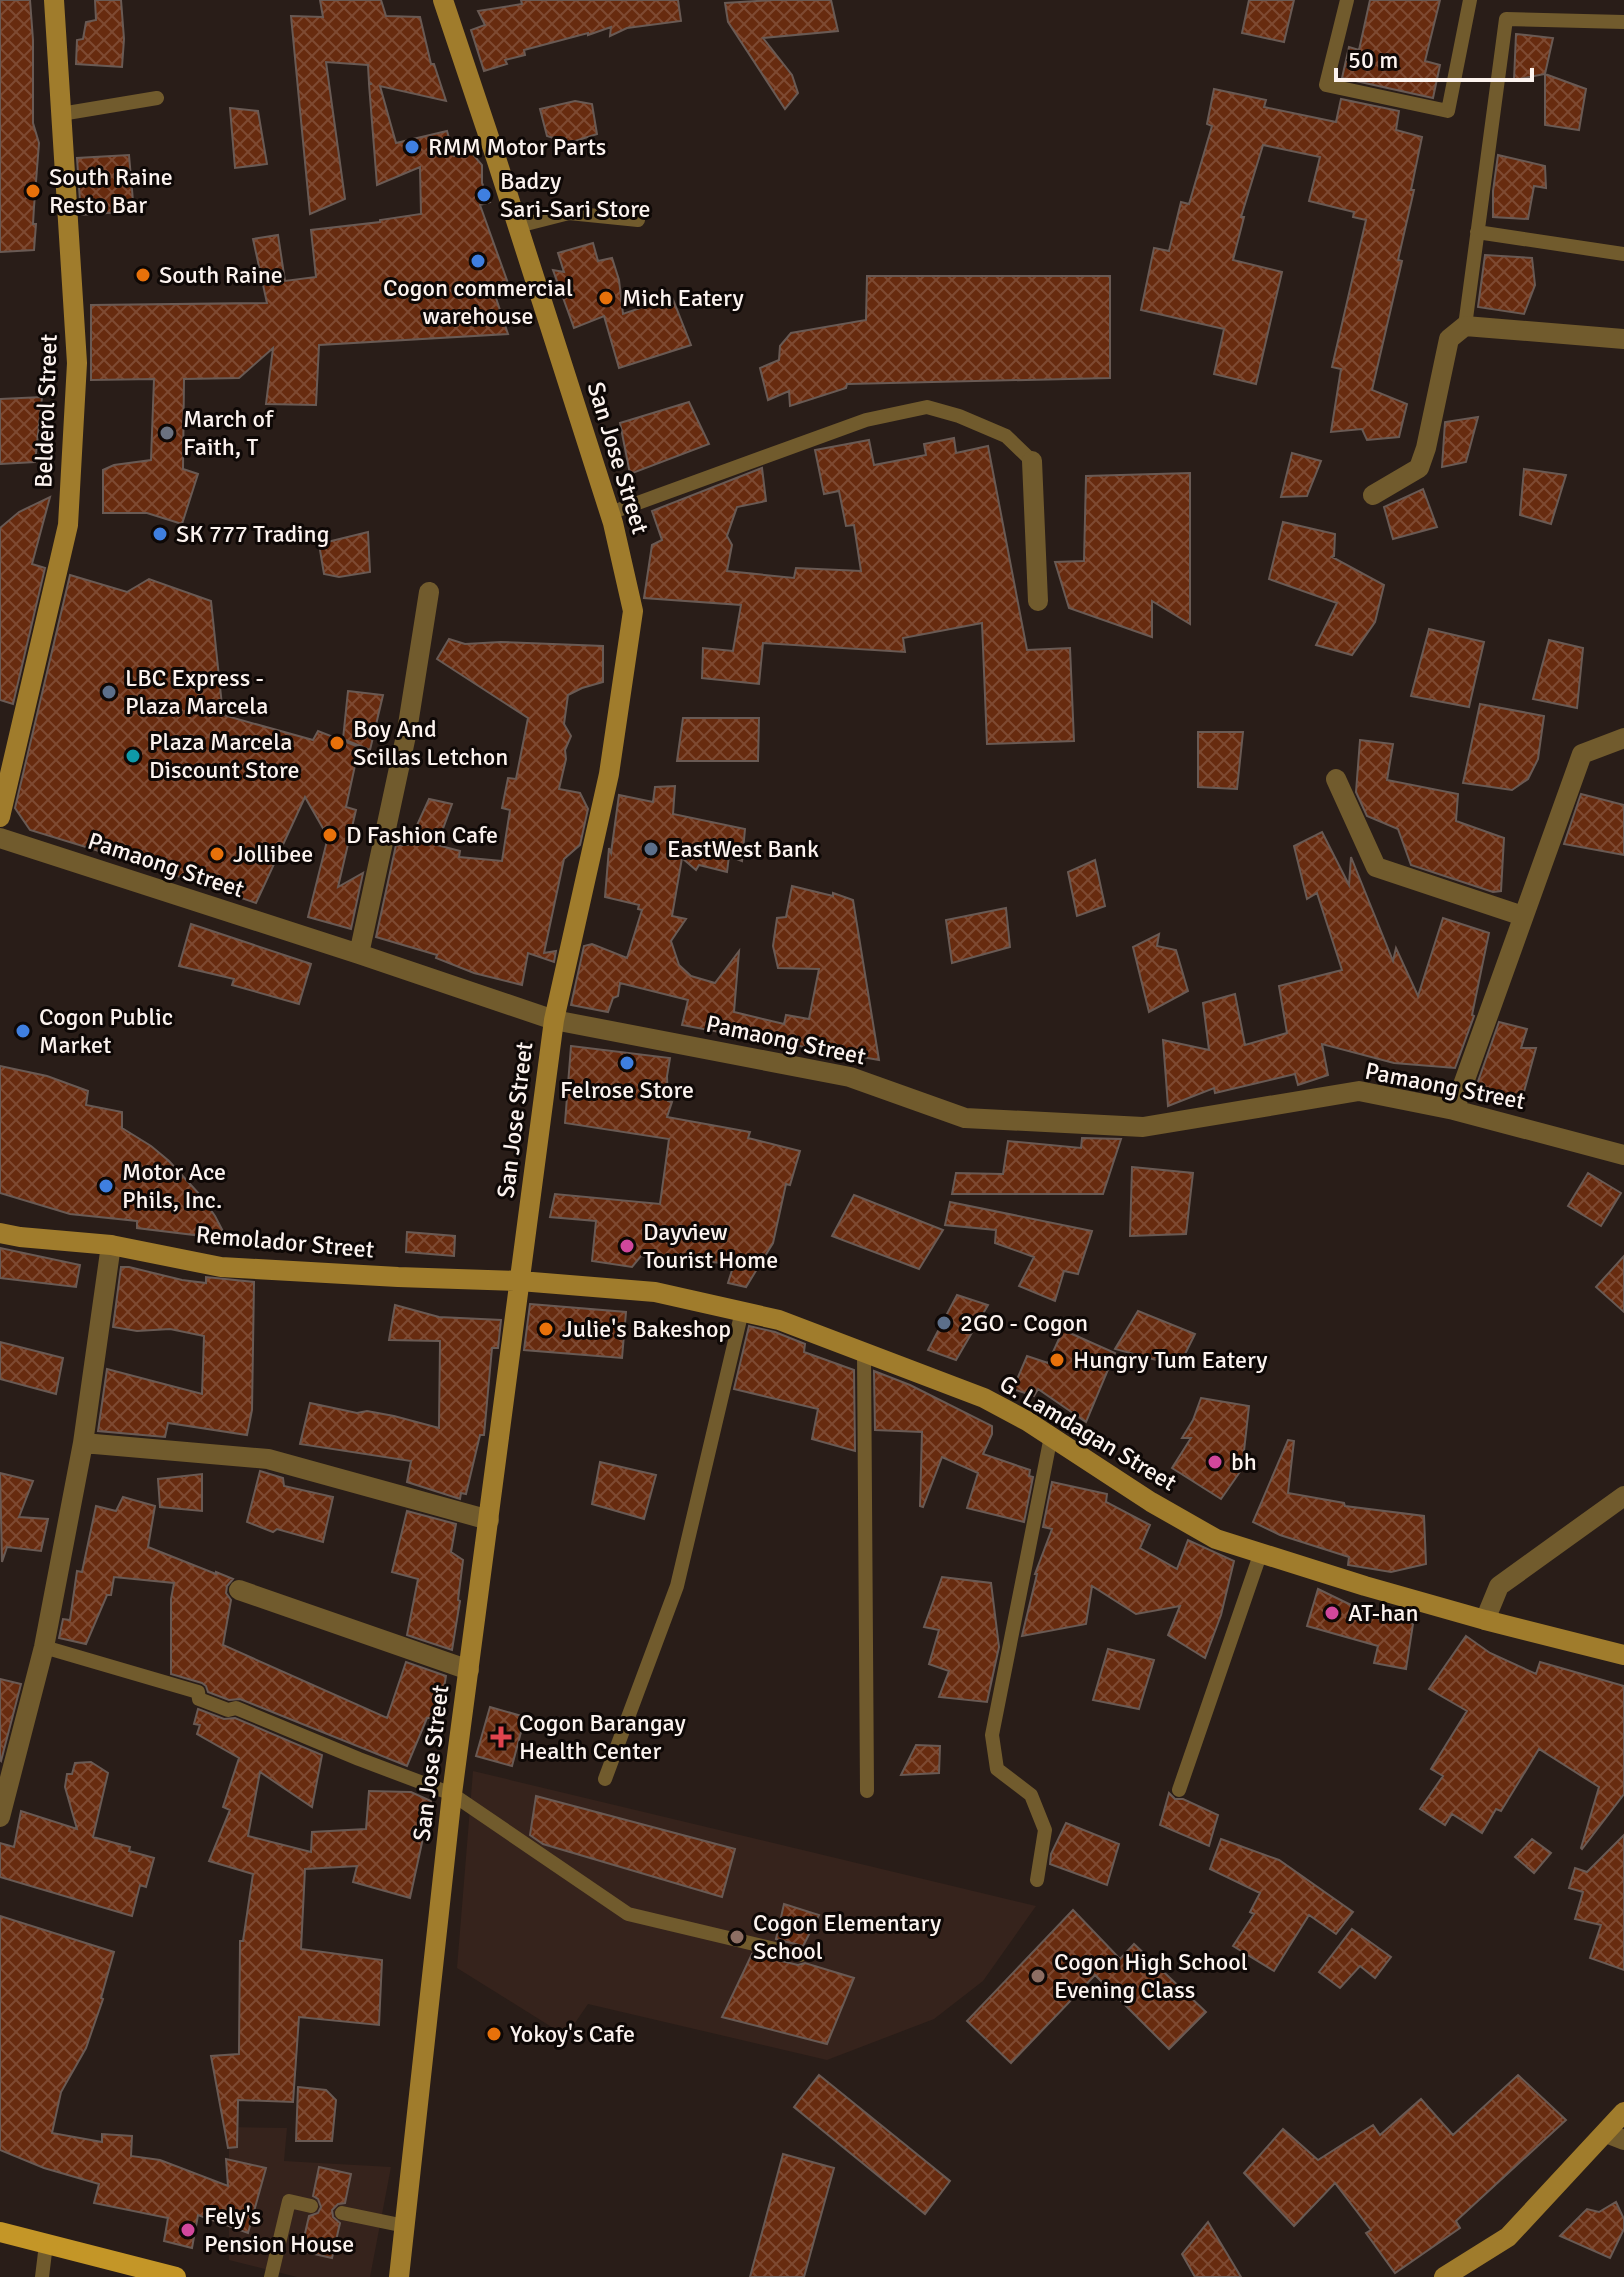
<svg xmlns="http://www.w3.org/2000/svg" width="1624" height="2277" font-family="Signika,sans-serif">
<defs>
<pattern id="building-cross-hatch" width="8" height="8" patternUnits="userSpaceOnUse" patternTransform="scale(2)"><rect width="8" height="8" fill="#672b0f"/><path d="M0 0l8 8M0 8l8-8" fill="none" stroke="#7e4a32"/></pattern>
</defs>
<rect width="100%" height="100%" fill="#291d18"/>
<path fill="#36231c" d="M473,1771L1036,1906L983,1981L934,2019L827,2060L588,2004L566,2036L457,1968Z
M229,2127L287,2128L284,2161L391,2167L370,2277H297L229,2260Z"/>
<path fill="url(#building-cross-hatch)" stroke="#695a54" stroke-width="2" d="M0,0H30L33,40V123L39,143L34,207L33,224H36L34,250L0,252Z
M95,0H121L124,39L122,67L76,64L77,40L83,39L86,22L96,20Z
M320,0H381L386,16L420,17L431,64H434L446,101L380,86L396,143L447,131L454,156L471,152L482,165V183L490,202L480,205L509,286L495,295L508,334L319,345L316,405L266,404L273,348L239,378L184,379L183,469L198,474L182,524L147,513H103V470L114,465L151,460L154,379L91,380V305L267,303L253,239L278,235L285,281L316,277L311,230L380,222V220L421,214L420,167L377,185L369,84H372L369,83L368,65L326,62L345,199L310,214L291,16L323,17Z
M521,0H678L681,21L627,28L610,36L611,27L588,35V33L524,50L525,55L505,60L507,64L484,71L471,30L485,25L478,11L522,4Z
M773,0H831L838,31L763,38L792,75L798,93L785,109L728,22L725,3Z
M1249,0H1294L1284,42L1242,33Z
M1370,0H1440L1425,61L1440,65L1433,98L1342,78L1349,47L1359,50Z
M1516,34L1553,38L1545,74L1514,80Z
M1545,74L1586,89L1579,130L1545,125Z
M1214,89L1266,100L1264,107L1336,122L1341,99L1399,111L1396,130L1422,137L1411,190H1414L1398,260L1402,261L1372,390L1407,404L1399,437L1367,440L1362,429L1331,432L1341,369L1332,367L1366,220L1353,217L1354,212L1309,201L1320,157L1263,145L1241,217H1244L1233,260L1282,272L1256,384L1214,374L1224,329L1141,310L1154,248L1169,251L1181,202L1189,204L1212,126L1207,124Z
M575,101L592,104L597,134L569,143L547,136L540,109Z
M230,108L258,111L267,164L235,168Z
M129,155L133,201L121,212L81,215L77,158Z
M1498,155L1545,166L1546,188L1534,186L1528,219L1493,217V191Z
M593,243L598,261L612,258L619,280L623,314L672,297L691,345L619,368L604,316L574,328L553,270L564,272L558,253Z
M1485,255L1532,258L1535,285L1524,314L1478,307Z
M867,276H1110V378L847,384L846,388L790,406L789,391L768,400L760,368L779,360L780,346L791,333L866,320Z
M42,397L35,462L0,464V399Z
M689,402L709,444L630,474L620,423Z
M1478,417L1466,462L1442,467L1445,422Z
M954,438L956,453L988,446L1027,650L1070,648L1074,741L987,744L982,623L903,638L905,652L763,643L759,684L702,678L703,648L733,651L741,605L644,598L652,545L662,540L652,511L762,468L766,501L737,507L727,536L732,545L727,571L794,578L796,568L861,571L854,525L846,526L839,491L824,494L815,450L869,440L874,465L926,455L924,444Z
M1292,453L1321,461L1307,496L1281,497Z
M1524,469L1566,475L1551,524L1520,515Z
M1190,473V624L1152,601V637L1069,608L1055,562L1084,561L1086,476Z
M1423,489L1437,527L1393,539L1384,507Z
M50,497L32,564L45,568L13,704L0,700V528L19,512Z
M1283,522L1335,534L1334,556L1332,557L1384,585L1375,622L1352,655L1316,645L1337,603L1269,579Z
M368,532L370,572L339,577L324,574L319,544Z
M70,575L127,592L149,579L211,601L223,715L313,740L318,731L359,747L346,807L356,810L338,887L363,873L351,929L308,917L328,837L305,797L256,903L148,866L30,830L15,808Z
M1429,629L1484,642L1469,707L1411,696Z
M449,639L465,644L501,642L603,646V682L582,688L568,695L564,724L571,736L565,750L566,759L559,789L580,793L588,809L580,845L564,859L544,953L556,951L554,962L528,953L522,985L474,973L436,958L437,955L376,937L396,845H408L429,799L452,804L437,845L460,851L459,857L502,861L510,810L502,808L508,778L516,779L528,718L437,659Z
M1549,640L1583,648L1577,708L1533,699Z
M348,691L383,695L370,750L343,739Z
M1480,704L1544,716L1538,759L1528,779L1512,790L1463,783Z
M683,718H759L758,761H677Z
M1198,732H1243L1237,789L1198,787Z
M1360,740L1393,744L1387,780L1458,794L1456,821L1504,838L1501,891L1493,892L1411,865L1398,829L1367,816L1356,792Z
M675,786L673,814L745,829L742,861L729,856L727,872L699,865L696,870L682,858L672,916L686,919L671,941L679,965L691,976L715,983L739,951L734,1012L784,1024L786,1015L809,1019L819,969L778,968L773,946L777,918L786,917L792,886L833,896V893L853,900L879,1060L782,1043V1038L730,1034L682,1025L688,1000L620,983L618,996L613,998L608,1012L571,1005L584,946L592,944L627,958L642,910L638,909L639,905L605,897L609,848L611,853L619,795L653,802L655,787Z
M1581,794L1624,805V855L1564,844Z
M1322,832L1349,885L1351,857L1393,961L1396,948L1418,996L1443,918L1489,933L1472,1015L1474,1016L1455,1068L1394,1063L1322,1044L1328,1075L1298,1085L1295,1074L1215,1093L1214,1088L1168,1106L1163,1040L1209,1050L1203,1003L1235,994L1245,1045L1287,1033L1279,986L1342,970L1317,893L1307,899L1294,846Z
M1095,860L1105,906L1077,916L1068,872Z
M1006,908L1010,947L952,963L946,920Z
M191,924L311,964L299,1004L232,985L234,979L179,966Z
M1159,934L1157,946L1176,950L1188,991L1149,1012L1133,947Z
M1499,1022L1527,1029L1521,1048H1536L1522,1099L1474,1093Z
M571,1046L670,1058L667,1076L668,1101L672,1102L667,1117L750,1132L748,1138L800,1151L790,1185L786,1184L773,1243L746,1287L728,1283L734,1264L641,1256L632,1267L592,1261L596,1221L550,1217L555,1194L660,1204L669,1139L565,1123Z
M0,1066L47,1076L88,1091L86,1105L122,1112V1128L151,1146L169,1161L200,1195L215,1216L227,1239L137,1228V1221L70,1214L0,1193Z
M1082,1138L1121,1139L1103,1194H952L956,1173L1003,1174L1008,1141L1081,1148Z
M1132,1167L1193,1173L1186,1234L1130,1236Z
M1588,1173L1621,1193L1601,1226L1568,1206Z
M854,1195L943,1230L919,1269L832,1236Z
M950,1202L1092,1231L1078,1274L1064,1271L1055,1301L1019,1286L1034,1257L995,1243L996,1230L945,1225Z
M407,1232L455,1236L454,1256L406,1252Z
M0,1248L80,1265L76,1287L0,1278Z
M1624,1256V1312L1596,1287Z
M121,1267H129L182,1280L206,1283V1277L254,1282L252,1410L247,1435L168,1423L165,1437L98,1431L107,1369L202,1394L204,1336L170,1329L137,1331L113,1327Z
M957,1295L988,1305L956,1360L928,1350Z
M530,1304L626,1312L622,1358L524,1350Z
M395,1305L439,1317L501,1320L498,1348H492L484,1435H480L466,1494L461,1493L460,1499L407,1482L411,1461L300,1444L310,1403L357,1413L367,1411L394,1416L439,1428L440,1341L389,1340Z
M1138,1311L1195,1334L1179,1366L1115,1349Z
M749,1326L775,1332L805,1344L804,1352L854,1370L855,1451L812,1439L818,1409L734,1389Z
M1063,1330L1115,1353L1086,1422L1038,1389L1034,1396L1013,1389L1027,1356L1048,1363Z
M0,1342L63,1358L56,1394L0,1379Z
M874,1371L910,1385L992,1426V1434L983,1454L1030,1470L1029,1476L1033,1477L1024,1522L967,1508L978,1473L942,1457L923,1507L920,1506L922,1432L875,1430Z
M1201,1398L1249,1406L1242,1469L1221,1499L1172,1468L1191,1438H1182L1193,1420Z
M1288,1440L1294,1441L1288,1493L1344,1503L1345,1506L1424,1516L1426,1564L1391,1572L1348,1565L1349,1557L1280,1535L1253,1522Z
M600,1462L656,1475L644,1519L592,1504Z
M260,1471L283,1478L284,1486L333,1497L323,1542L277,1529L273,1532L247,1522Z
M0,1473L33,1481L19,1517L48,1519L41,1551L7,1547L2,1562Z
M202,1474V1511L160,1507L158,1479Z
M1052,1482L1107,1494L1106,1502L1150,1525L1140,1548L1177,1569L1188,1540L1234,1561L1221,1615L1205,1658L1168,1635L1180,1606L1136,1614L1092,1586L1086,1624L1022,1636L1037,1574H1035L1052,1529L1043,1527Z
M123,1497L155,1506L148,1547L216,1574V1572L233,1579L227,1586L226,1593L231,1600L223,1645L387,1718L406,1662L446,1676L439,1718H427L407,1766L240,1699L229,1700L208,1692L206,1686L202,1683L171,1674V1599L174,1583L114,1577L111,1595H107L86,1644L59,1638L63,1619L70,1620L77,1571L82,1572L96,1506L116,1511Z
M407,1511L456,1524L451,1552L463,1560L458,1600L460,1601L452,1650L407,1635L418,1579L392,1572Z
M942,1577L991,1583L999,1647L987,1702L939,1697L949,1671L929,1664L939,1630L924,1627Z
M1318,1589L1384,1621L1386,1614L1413,1624L1406,1669L1374,1663L1378,1646L1307,1626Z
M1466,1636L1490,1653L1536,1674L1540,1662L1624,1686V1794L1582,1849L1581,1848L1599,1787L1539,1749L1501,1811L1496,1809L1482,1833L1452,1814L1445,1825L1420,1809L1443,1776L1431,1769L1467,1711L1429,1689Z
M1108,1649L1154,1660L1139,1709L1093,1700Z
M0,1679L21,1684L1,1761L0,1760Z
M490,1707L525,1717L512,1766L476,1756Z
M198,1709L224,1719L235,1718L322,1755L312,1807L260,1772L248,1836L311,1852L312,1832L366,1829L369,1791L411,1792L431,1801L410,1898L353,1882L357,1866L305,1869L301,1949L382,1960L379,2025L299,2017L293,2102L238,2100L237,2147L228,2148L211,2056L239,2054L240,1941H243L253,1874L209,1861L230,1810L223,1807L239,1758L197,1734L200,1725L194,1724Z
M916,1745L940,1746L939,1773L901,1775Z
M91,1762L108,1773L93,1837L130,1847L129,1851L154,1858L146,1887L140,1885L132,1916L0,1877V1843L14,1847L21,1811L77,1829L65,1787L67,1774H72L75,1763Z
M1169,1793L1175,1799H1183L1218,1815L1209,1846L1160,1825Z
M536,1796L735,1849L722,1897L543,1844L530,1835Z
M1066,1823L1119,1844L1107,1885L1050,1864L1051,1854Z
M1624,1835V1970L1590,1958L1601,1925L1575,1919L1583,1892L1569,1888L1575,1868L1587,1872Z
M1221,1839L1279,1860L1353,1912L1336,1934L1309,1915L1274,1971L1233,1946L1254,1914L1250,1912L1260,1893L1210,1869Z
M1532,1839L1551,1853L1534,1873L1515,1857Z
M784,1904L819,1915L803,1946L776,1939Z
M1073,1910L1120,1959L1134,1944L1206,2012L1169,2049L1095,1975L1011,2063L967,2021Z
M0,1916L114,1952L101,1998L103,1999L86,2048L61,2092L52,2133L102,2142V2134L132,2136L131,2156L160,2160L228,2186L226,2159L266,2168L248,2233L198,2215L192,2248L164,2241L168,2218L94,2203L99,2184L44,2168L0,2150Z
M1352,1929L1391,1957L1375,1978L1360,1966L1340,1988L1319,1972Z
M752,1954L798,1965L805,1963L854,1978L827,2044L722,2017Z
M819,2075L950,2181L925,2214L794,2107Z
M1518,2075L1566,2120L1456,2221L1460,2228L1395,2273L1366,2233L1371,2230L1335,2183L1294,2226L1244,2173L1283,2129L1318,2160L1373,2125L1380,2135L1421,2099L1453,2135Z
M298,2087L326,2090L336,2100L332,2141H296Z
M783,2154L834,2168L804,2277H750Z
M319,2167L351,2174L345,2203L338,2204L332,2210L333,2217L340,2223L332,2258L301,2251L309,2216L318,2213L321,2207L318,2199L313,2196Z
M1616,2202L1624,2219V2229L1610,2258L1560,2236L1587,2209L1599,2212Z
M1208,2222L1241,2277H1195L1182,2254Z"/>
<g fill="none" stroke-linecap="round" stroke-linejoin="round">
<path stroke="#715b2d" stroke-width="14" d="M1347,0L1326,85L1448,111L1470,0
M61,114L157,98
M518,226L569,213L638,220
M1477,232L1624,254
M1465,326L1506,19L1624,22
M610,513L866,420L927,407L959,416L1006,436L1032,461
M864,1352L867,1791
M44,1647L198,1692L199,1699L228,1710L236,1708L359,1759L452,1794L628,1914L800,1955
M605,1779L677,1586L742,1311
M1179,1790L1261,1552
M1037,1880L1045,1830L1031,1795L997,1769L992,1735L1051,1436
M342,2213L405,2226
M42,2277L46,2244
M271,2277L289,2201L311,2206"/>
<path stroke="#715b2d" stroke-width="20" d="M1032,461L1038,601
M1373,495L1419,468L1426,448L1449,339L1465,326L1624,339
M1336,779L1376,867L1523,916
M0,838L359,954L554,1020L850,1077L965,1118L1143,1127L1359,1091L1454,1110L1624,1155
M359,954L407,731L429,592
M1454,1110L1582,754L1624,738
M83,1443L268,1459L489,1520
M239,1590L469,1670
M1485,1620L1499,1586L1624,1496
M0,1817L44,1647L83,1443L111,1245
M1606,2133L1624,2140"/>
<path stroke="#a07c2c" stroke-width="20" d="M0,817L68,525L77,363L54,0
M0,1233L20,1237L111,1245L221,1267L398,1277L520,1281L655,1292L779,1320L984,1398L1027,1421L1151,1502L1216,1539L1365,1586L1485,1620L1624,1655
M399,2277L452,1794L554,1020L609,774L633,611L613,523L496,158L443,0
M1444,2277L1508,2237L1624,2112"/>
<path stroke="#c49627" stroke-width="20" d="M0,2232L176,2277"/>
</g>
<g fill="#3f7fe0" stroke="#0e0806" stroke-width="3">
<circle cx="412" cy="147" r="8"/>
<circle cx="484" cy="195" r="8"/>
<circle cx="478" cy="261" r="8"/>
<circle cx="160" cy="534" r="8"/>
<circle cx="23" cy="1031" r="8"/>
<circle cx="627" cy="1063" r="8"/>
<circle cx="106" cy="1186" r="8"/>
</g>
<g fill="#e8710a" stroke="#0e0806" stroke-width="3">
<circle cx="33" cy="191" r="8"/>
<circle cx="143" cy="275" r="8"/>
<circle cx="606" cy="298" r="8"/>
<circle cx="337" cy="743" r="8"/>
<circle cx="330" cy="835" r="8"/>
<circle cx="217" cy="854" r="8"/>
<circle cx="546" cy="1329" r="8"/>
<circle cx="1057" cy="1360" r="8"/>
<circle cx="494" cy="2034" r="8"/>
</g>
<circle fill="#6b7280" stroke="#0e0806" stroke-width="3" cx="167" cy="433" r="8"/>
<g fill="#5c6f8a" stroke="#0e0806" stroke-width="3">
<circle cx="109" cy="692" r="8"/>
<circle cx="651" cy="849" r="8"/>
<circle cx="944" cy="1323" r="8"/>
</g>
<circle fill="#0f9aa8" stroke="#0e0806" stroke-width="3" cx="133" cy="756" r="8"/>
<g fill="#d1479c" stroke="#0e0806" stroke-width="3">
<circle cx="627" cy="1246" r="8"/>
<circle cx="1215" cy="1462" r="8"/>
<circle cx="1332" cy="1613" r="8"/>
<circle cx="188" cy="2230" r="8"/>
</g>
<path fill="#e0444e" stroke="#0e0806" stroke-width="3" d="M497 1725h8v8h8v8h-8v8h-8v-8h-8v-8h8z"/>
<g fill="#8d6e63" stroke="#0e0806" stroke-width="3">
<circle cx="737" cy="1937" r="8"/>
<circle cx="1038" cy="1976" r="8"/>
</g>
<g text-anchor="middle" stroke-width="6" stroke-linejoin="round" paint-order="stroke">
<g font-size="24" fill="#fcf3ef" stroke="#0e0806" text-anchor="start">
<text x="428" y="155">RMM Motor Parts</text>
<text x="49" y="185">South Raine<tspan x="49" dy="28">Resto Bar</tspan></text>
<text x="500" y="189">Badzy<tspan x="500" dy="28">Sari-Sari Store</tspan></text>
<text x="159" y="283">South Raine</text>
<text x="478" y="296" text-anchor="middle">Cogon commercial<tspan x="478" dy="28">warehouse</tspan></text>
<text x="622" y="306">Mich Eatery</text>
<text x="183" y="427">March of<tspan x="183" dy="28">Faith, T</tspan></text>
<text x="176" y="542">SK 777 Trading</text>
<text x="125" y="686">LBC Express -<tspan x="125" dy="28">Plaza Marcela</tspan></text>
<text x="353" y="737">Boy And<tspan x="353" dy="28">Scillas Letchon</tspan></text>
<text x="149" y="750">Plaza Marcela<tspan x="149" dy="28">Discount Store</tspan></text>
<text x="346" y="843">D Fashion Cafe</text>
<text x="667" y="857">EastWest Bank</text>
<text x="233" y="862">Jollibee</text>
<text x="39" y="1025">Cogon Public<tspan x="39" dy="28">Market</tspan></text>
<text x="627" y="1098" text-anchor="middle">Felrose Store</text>
<text x="122" y="1180">Motor Ace<tspan x="122" dy="28">Phils, Inc.</tspan></text>
<text x="643" y="1240">Dayview<tspan x="643" dy="28">Tourist Home</tspan></text>
<text x="960" y="1331">2GO - Cogon</text>
<text x="562" y="1337">Julie's Bakeshop</text>
<text x="1073" y="1368">Hungry Tum Eatery</text>
<text x="1231" y="1470">bh</text>
<text x="1348" y="1621">AT-han</text>
<text x="519" y="1731">Cogon Barangay<tspan x="519" dy="28">Health Center</tspan></text>
<text x="753" y="1931">Cogon Elementary<tspan x="753" dy="28">School</tspan></text>
<text x="1054" y="1970">Cogon High School<tspan x="1054" dy="28">Evening Class</tspan></text>
<text x="510" y="2042">Yokoy's Cafe</text>
<text x="204" y="2224">Fely's<tspan x="204" dy="28">Pension House</tspan></text>
</g>
<g font-size="24" fill="#fcf3ef" stroke="#0e0806">
<text transform="translate(46 411) rotate(-88)" y="8">Belderol Street</text>
<text transform="translate(618 458) rotate(73)" y="8">San Jose Street</text>
<text transform="translate(166 865) rotate(18)" y="8">Pamaong Street</text>
<text transform="translate(786 1040) rotate(12)" y="8">Pamaong Street</text>
<text transform="translate(1445 1086) rotate(11)" y="8">Pamaong Street</text>
<text transform="translate(515 1120) rotate(-83)" y="8">San Jose Street</text>
<text transform="translate(285 1242) rotate(5)" y="8">Remolador Street</text>
<text transform="translate(1088 1433) rotate(31)" y="8">G. Lamdagan Street</text>
<text transform="translate(431 1763) rotate(-83)" y="8">San Jose Street</text>
</g>
</g>
<path d="M1336 68v12h196v-12" fill="none" stroke="#fcf3ef" stroke-width="4"/>
<text x="1348" y="68" font-size="24" fill="#fcf3ef" stroke="#0e0806" stroke-width="6" paint-order="stroke">50 m</text>
</svg>
